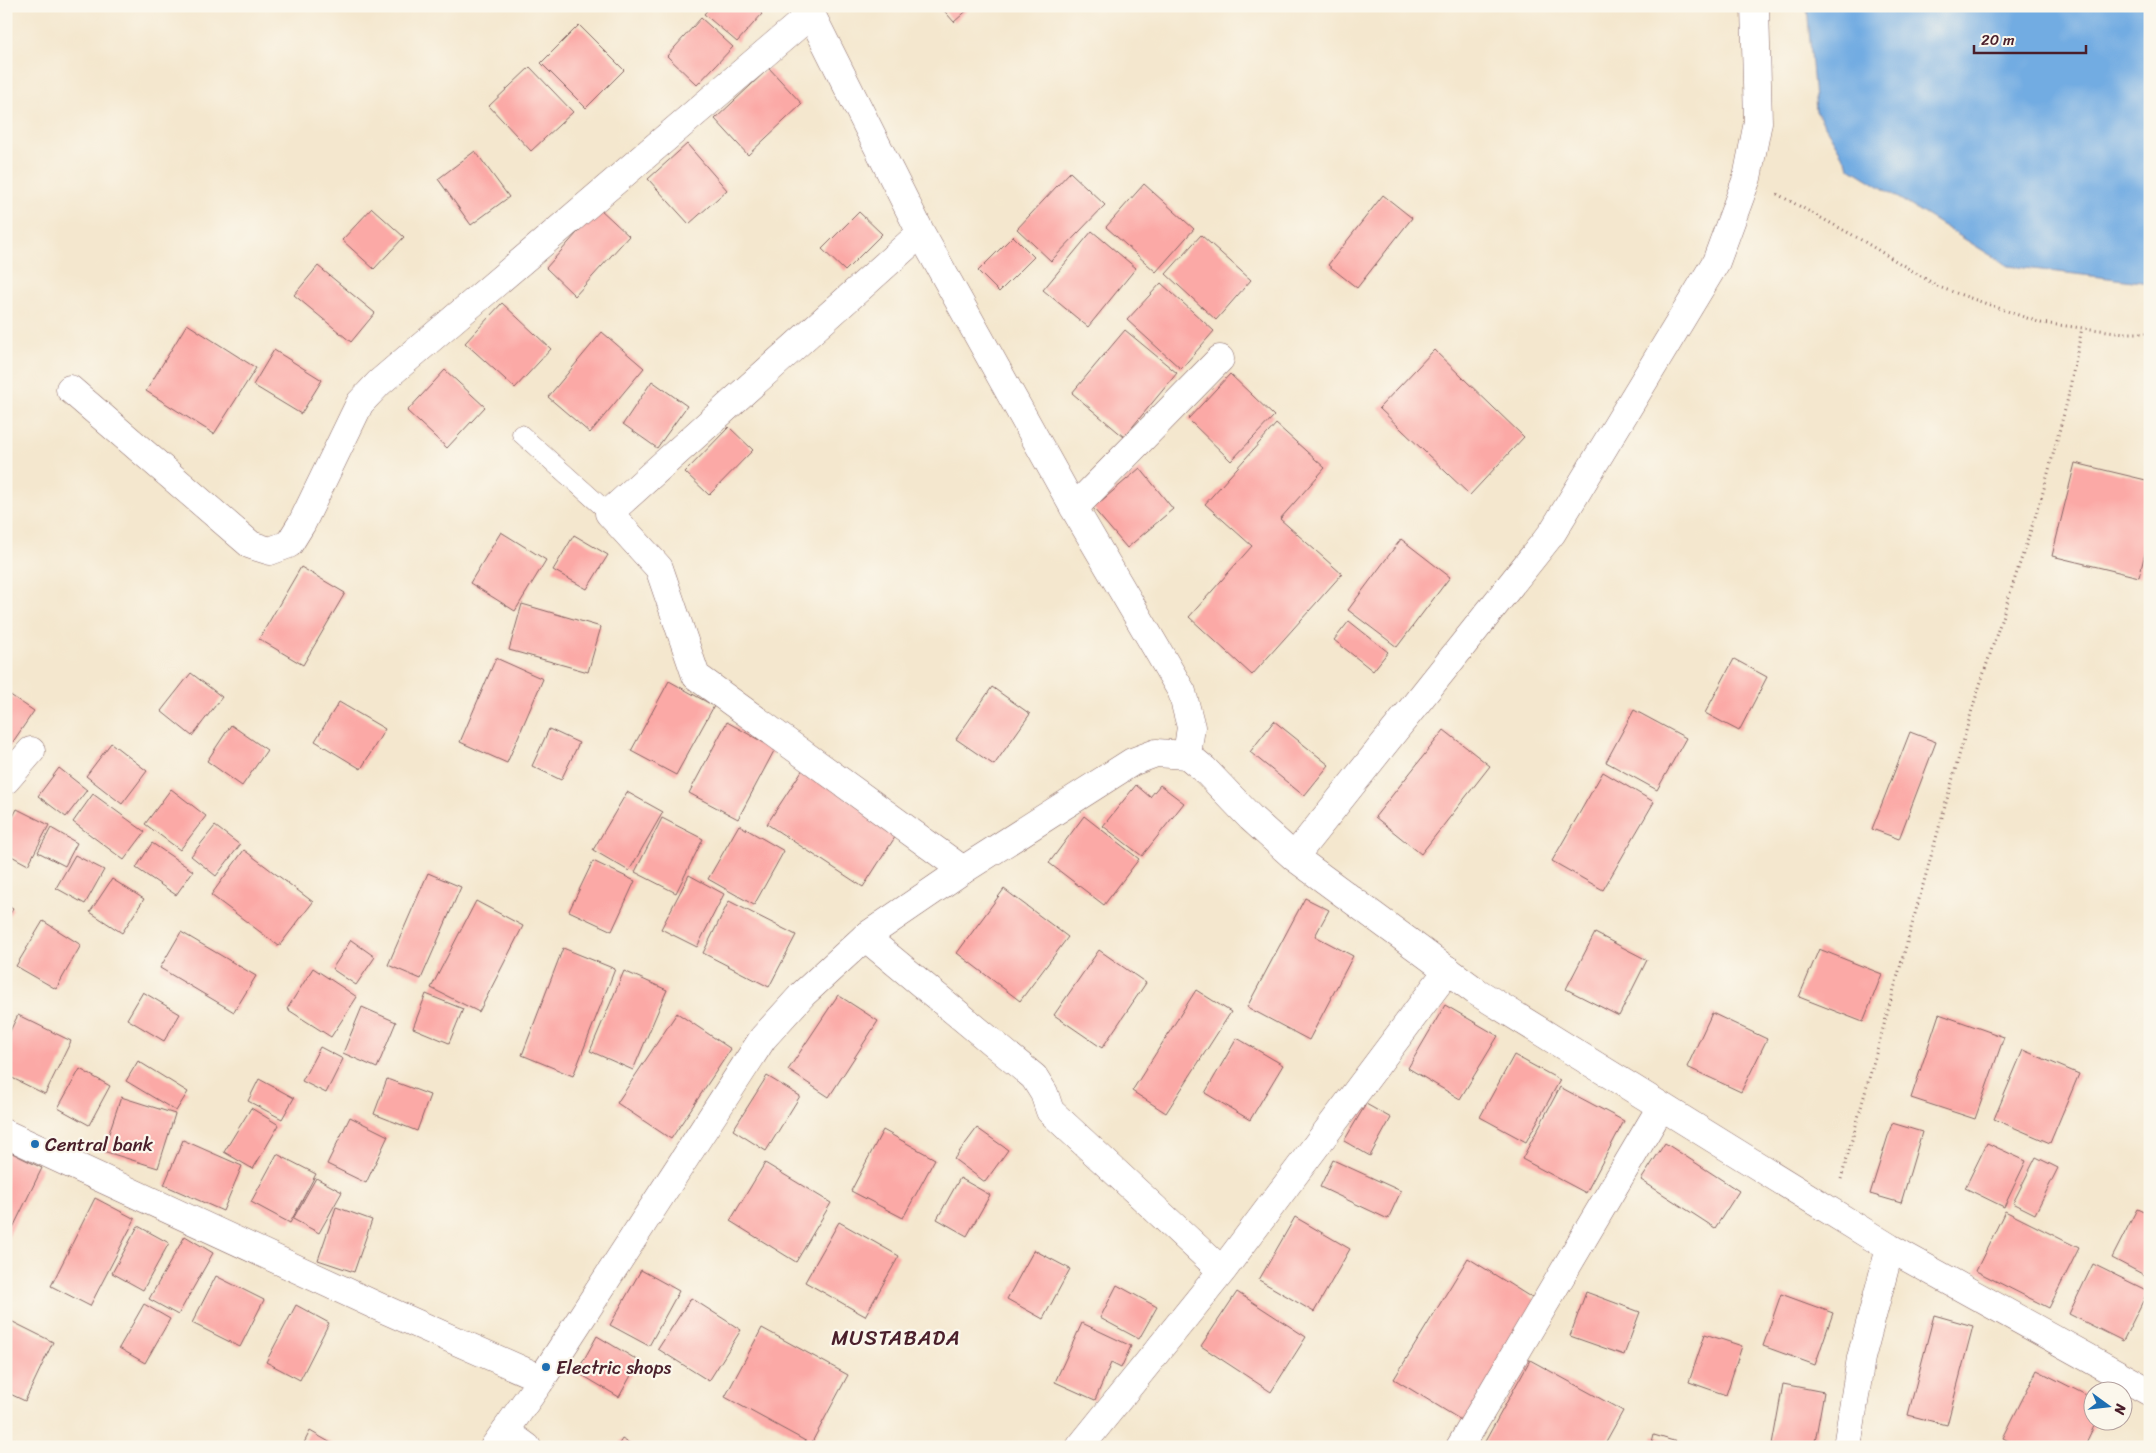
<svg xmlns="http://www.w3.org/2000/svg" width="2156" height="1453" font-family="Sriracha,sans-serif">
<rect width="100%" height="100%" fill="#fbf7ec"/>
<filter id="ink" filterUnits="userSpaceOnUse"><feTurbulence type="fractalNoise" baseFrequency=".02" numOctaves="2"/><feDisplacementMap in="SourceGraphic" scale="10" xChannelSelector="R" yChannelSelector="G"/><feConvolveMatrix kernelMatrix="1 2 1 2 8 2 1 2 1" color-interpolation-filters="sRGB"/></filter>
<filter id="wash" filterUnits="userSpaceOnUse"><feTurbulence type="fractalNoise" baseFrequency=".0096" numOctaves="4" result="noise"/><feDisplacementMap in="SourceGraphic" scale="20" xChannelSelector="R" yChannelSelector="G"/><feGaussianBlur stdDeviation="1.12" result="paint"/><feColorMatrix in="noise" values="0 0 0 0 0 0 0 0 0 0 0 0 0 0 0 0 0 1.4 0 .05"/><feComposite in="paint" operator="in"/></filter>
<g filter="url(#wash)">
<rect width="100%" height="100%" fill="#f4e7ce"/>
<path fill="#72ace2" stroke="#5e6686" d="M1807,6H2150V283L2008,266L1850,168L1816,111Z"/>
<g id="blocks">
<path fill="#fba9a6" d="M711,6H754L762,14L737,42L704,14Z
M940,6H972L954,22Z
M701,18L733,47L697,85L667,56Z
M579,25L624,70L586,108L541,63Z
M530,67L573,112L531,151L489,106Z
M769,68L802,104L748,155L715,119Z
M687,144L727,190L689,224L648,179Z
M475,151L509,197L471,225L438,179Z
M1070,172L1105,205L1051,261L1017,229Z
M1144,184L1194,229L1156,272L1106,227Z
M1383,195L1412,218L1357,288L1328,265Z
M372,208L404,237L374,269L342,240Z
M599,208L629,236L575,296L546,268Z
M859,212L882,234L845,271L822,249Z
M1092,231L1136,268L1088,327L1043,290Z
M1201,235L1251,280L1216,320L1166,274Z
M1013,236L1034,257L999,292L978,271Z
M318,266L375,313L351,342L294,295Z
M1161,283L1214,331L1181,369L1127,320Z
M502,303L551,349L515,388L465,343Z
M187,324L256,368L214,434L146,391Z
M1125,330L1177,373L1124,437L1072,393Z
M602,332L644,368L590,433L548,397Z
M274,350L322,380L301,414L253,385Z
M1434,350L1524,437L1470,495L1379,408Z
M445,370L485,407L447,448L407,411Z
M1230,374L1274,416L1231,461L1188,419Z
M652,381L687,406L657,448L623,424Z
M1276,424L1325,468L1280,519L1342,574L1252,675L1189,617L1252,546L1205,504Z
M729,427L753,450L709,495L685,472Z
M2075,463L2150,481V534L2139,577L2052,556Z
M1140,468L1173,509L1127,548L1093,508Z
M501,532L546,560L515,611L470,583Z
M574,535L608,555L587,589L553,570Z
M1401,539L1450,577L1397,647L1348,610Z
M301,567L345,593L303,665L259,639Z
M522,604L601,627L588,672L509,650Z
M1349,621L1388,652L1373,671L1334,640Z
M496,658L543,679L507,763L460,742Z
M1734,659L1767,677L1739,731L1705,713Z
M191,673L222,697L192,736L161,711Z
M669,681L714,706L676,775L631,751Z
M992,687L1030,714L994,765L956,739Z
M6,692L34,711L6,752Z
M339,702L385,729L361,769L315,741Z
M1634,710L1686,738L1657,790L1606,762Z
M1274,721L1329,765L1304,796L1250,752Z
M727,722L775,749L738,819L689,793Z
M231,725L267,750L242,786L207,761Z
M549,729L579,743L561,780L532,766Z
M1444,730L1490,766L1421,854L1375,817Z
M1910,732L1936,742L1899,839L1872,829Z
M111,743L147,771L122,804L86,776Z
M59,768L87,790L66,817L38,796Z
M803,769L899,831L863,887L767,824Z
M1603,772L1654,802L1603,890L1552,861Z
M1136,785L1150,797L1160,785L1184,803L1142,856L1103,826Z
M171,789L206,816L180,850L145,824Z
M627,792L663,812L629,871L593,850Z
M93,794L145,832L124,860L73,822Z
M17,809L49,825L28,865L6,853V830Z
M1084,816L1139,859L1104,905L1049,863Z
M662,818L703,839L676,893L635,872Z
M739,825L784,851L754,905L708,879Z
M215,826L240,845L216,876L191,856Z
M51,828L77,843L65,866L38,852Z
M152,843L193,871L176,895L136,868Z
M244,850L313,902L279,946L211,895Z
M75,855L104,870L85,904L56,888Z
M593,861L635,881L612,931L569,911Z
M428,873L461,887L421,979L388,965Z
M689,875L724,894L697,947L661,929Z
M112,879L144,899L122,933L90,912Z
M1004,889L1068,937L1020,1001L957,953Z
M1305,898L1329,910L1315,936L1353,956L1309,1040L1247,1007Z
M476,901L523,926L479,1012L431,988Z
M729,901L796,935L769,987L703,953Z
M6,905L13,909L6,920Z
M43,921L81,945L56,989L16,966Z
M181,932L256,976L234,1012L160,968Z
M1595,933L1647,960L1619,1016L1566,989Z
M351,940L375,957L356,985L332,969Z
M563,948L615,969L573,1076L522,1055Z
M1819,949L1882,974L1863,1022L1799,997Z
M1099,950L1146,983L1102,1048L1054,1015Z
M313,968L357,997L331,1037L287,1009Z
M624,971L667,990L633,1070L590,1051Z
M1196,990L1231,1012L1166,1113L1132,1091Z
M143,992L180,1014L164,1041L127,1019Z
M426,994L463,1009L449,1043L413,1028Z
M838,995L878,1021L829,1097L788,1070Z
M1445,1005L1498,1036L1460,1099L1408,1068Z
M362,1007L396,1022L377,1068L343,1053Z
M677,1013L731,1049L671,1139L617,1103Z
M1712,1013L1767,1039L1741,1092L1687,1067Z
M1939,1014L2004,1037L1975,1119L1911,1098Z
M18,1015L71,1041L45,1094L6,1075V1039Z
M1237,1038L1283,1065L1250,1120L1205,1093Z
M320,1047L343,1059L326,1093L302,1081Z
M2023,1050L2079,1074L2050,1143L1994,1119Z
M1514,1055L1560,1080L1526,1142L1480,1117Z
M138,1061L188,1092L176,1111L126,1081Z
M80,1069L110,1086L89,1125L58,1108Z
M767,1076L800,1096L766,1151L733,1130Z
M259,1079L294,1098L282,1119L248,1101Z
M387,1079L430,1095L417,1131L374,1114Z
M1560,1087L1624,1121L1586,1193L1522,1159Z
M121,1097L175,1114L158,1168L103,1151Z
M1366,1104L1391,1118L1370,1156L1344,1141Z
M251,1108L279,1125L253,1169L224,1152Z
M350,1117L388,1136L366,1183L327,1164Z
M1892,1123L1922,1132L1901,1203L1870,1194Z
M977,1128L1008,1150L985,1182L954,1159Z
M883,1130L935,1159L903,1218L851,1191Z
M183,1140L242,1166L223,1211L164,1185Z
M1665,1143L1739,1191L1715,1228L1641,1180Z
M1987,1143L2026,1161L2004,1207L1965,1188Z
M6,1150L42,1168L6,1242Z
M277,1154L316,1174L290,1223L251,1202Z
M2036,1157L2058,1168L2035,1214L2013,1203Z
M1333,1160L1401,1191L1388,1219L1320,1187Z
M765,1163L831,1203L796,1262L730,1221Z
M316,1178L342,1192L319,1233L293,1219Z
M960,1178L990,1195L967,1236L937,1219Z
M95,1198L135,1219L90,1306L51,1286Z
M336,1207L372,1220L354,1272L318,1260Z
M2137,1209L2150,1215V1278L2112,1258Z
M2005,1211L2079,1248L2049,1308L1976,1271Z
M1295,1217L1350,1249L1314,1312L1259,1280Z
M839,1222L899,1256L865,1316L805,1282Z
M138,1226L169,1243L143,1290L112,1273Z
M185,1236L213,1253L178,1315L149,1299Z
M1034,1250L1070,1269L1043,1319L1007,1299Z
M1468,1258L1540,1303L1466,1423L1394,1379Z
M2093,1264L2148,1291L2123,1341L2069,1314Z
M641,1270L679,1291L649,1346L610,1325Z
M216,1276L264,1300L240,1347L192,1323Z
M1117,1285L1157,1307L1139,1339L1100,1318Z
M1237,1292L1306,1337L1271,1392L1201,1346Z
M1586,1292L1640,1312L1624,1355L1570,1336Z
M1781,1294L1833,1313L1815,1365L1763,1346Z
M691,1298L741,1330L709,1381L658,1349Z
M144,1304L170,1319L145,1363L119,1348Z
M296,1305L329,1323L300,1380L266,1362Z
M1934,1315L1973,1326L1947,1425L1908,1415Z
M7,1319L53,1342L25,1401L6,1392Z
M1082,1323L1131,1346L1121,1368L1111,1363L1095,1400L1055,1382Z
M762,1328L848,1375L811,1444L725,1397Z
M1705,1334L1742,1346L1726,1395L1689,1382Z
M597,1336L639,1361L619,1397L577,1372Z
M1530,1360L1623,1411L1603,1447H1482Z
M2037,1370L2094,1399V1420H2097L2084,1447H2020L2003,1438Z
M1783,1384L1824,1392L1814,1447L1772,1445Z
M310,1431L338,1447H302Z
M1654,1435L1690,1446V1447H1651Z
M622,1439L636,1447H617Z"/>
</g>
</g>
<g filter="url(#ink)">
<use href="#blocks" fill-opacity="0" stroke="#866564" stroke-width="1"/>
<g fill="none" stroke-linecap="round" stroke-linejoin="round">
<defs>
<path id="lane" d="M521,434L609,513"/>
<path id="street" d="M807,6L921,233L1074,508L1182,692L1191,727L1187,755
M921,233L609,513L659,568L696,676L963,870
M70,389L251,545L270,551L289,544L302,523L360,403L379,383L811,14
M1074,508L1220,359
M6,780L31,751
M865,937L1034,1077L1044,1093L1050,1111L1222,1271
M1080,1447L1222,1271L1448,970
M1460,1447L1661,1107"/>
<path id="secondary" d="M1294,857L1552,533L1716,262L1747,178L1758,122L1755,6
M6,1134L377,1306L542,1379
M505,1431L527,1447
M494,1447L539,1383L763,1038L803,994L865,937L963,870L1132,762L1156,753L1187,755L1204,769L1251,818L1294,857L1477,992L1890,1248L2150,1392
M1847,1447L1861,1358L1890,1248"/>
</defs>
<use href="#lane" stroke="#866564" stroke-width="19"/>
<use href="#street" stroke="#866564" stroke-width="29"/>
<use href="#secondary" stroke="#866564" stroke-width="29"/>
<path stroke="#866564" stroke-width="3" stroke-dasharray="1 4" stroke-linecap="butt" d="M1777,194L1858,238L1939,287L2041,323L2125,333H2150
M1841,1179L1973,706L2042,496L2067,402L2082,328"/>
<use href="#lane" stroke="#fff" stroke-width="18"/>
<use href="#street" stroke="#fff" stroke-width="28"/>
<use href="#secondary" stroke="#fff" stroke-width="28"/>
</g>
</g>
<g fill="#1f6fb2" stroke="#fbf7ec" stroke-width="2">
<circle cx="35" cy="1144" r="5"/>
<circle cx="546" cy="1367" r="5"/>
</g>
<g text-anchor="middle" stroke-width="4.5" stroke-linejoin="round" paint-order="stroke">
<g font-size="19" fill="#4a1f2b" stroke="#fbf7ec" text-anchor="start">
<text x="45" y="1151">Central bank</text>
<text x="556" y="1374">Electric shops</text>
</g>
<g font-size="21" letter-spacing="1" fill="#4a1f2b" stroke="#fbf7ec">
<text x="896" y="1345">MUSTABADA</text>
</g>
</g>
<rect width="2156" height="1453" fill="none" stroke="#fbf7ec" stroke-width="25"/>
<g transform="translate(2108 1406) rotate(105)"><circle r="24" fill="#fbf7ec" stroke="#b4a19f"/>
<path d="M0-4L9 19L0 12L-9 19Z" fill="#1f6fb2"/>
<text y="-8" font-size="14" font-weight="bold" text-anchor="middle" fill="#4a1f2b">N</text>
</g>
<path d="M1974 45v8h112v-8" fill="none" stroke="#4a1f2b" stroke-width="2.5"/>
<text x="1981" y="45" font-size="15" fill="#4a1f2b" stroke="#fbf7ec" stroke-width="4" paint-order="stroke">20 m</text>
</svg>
